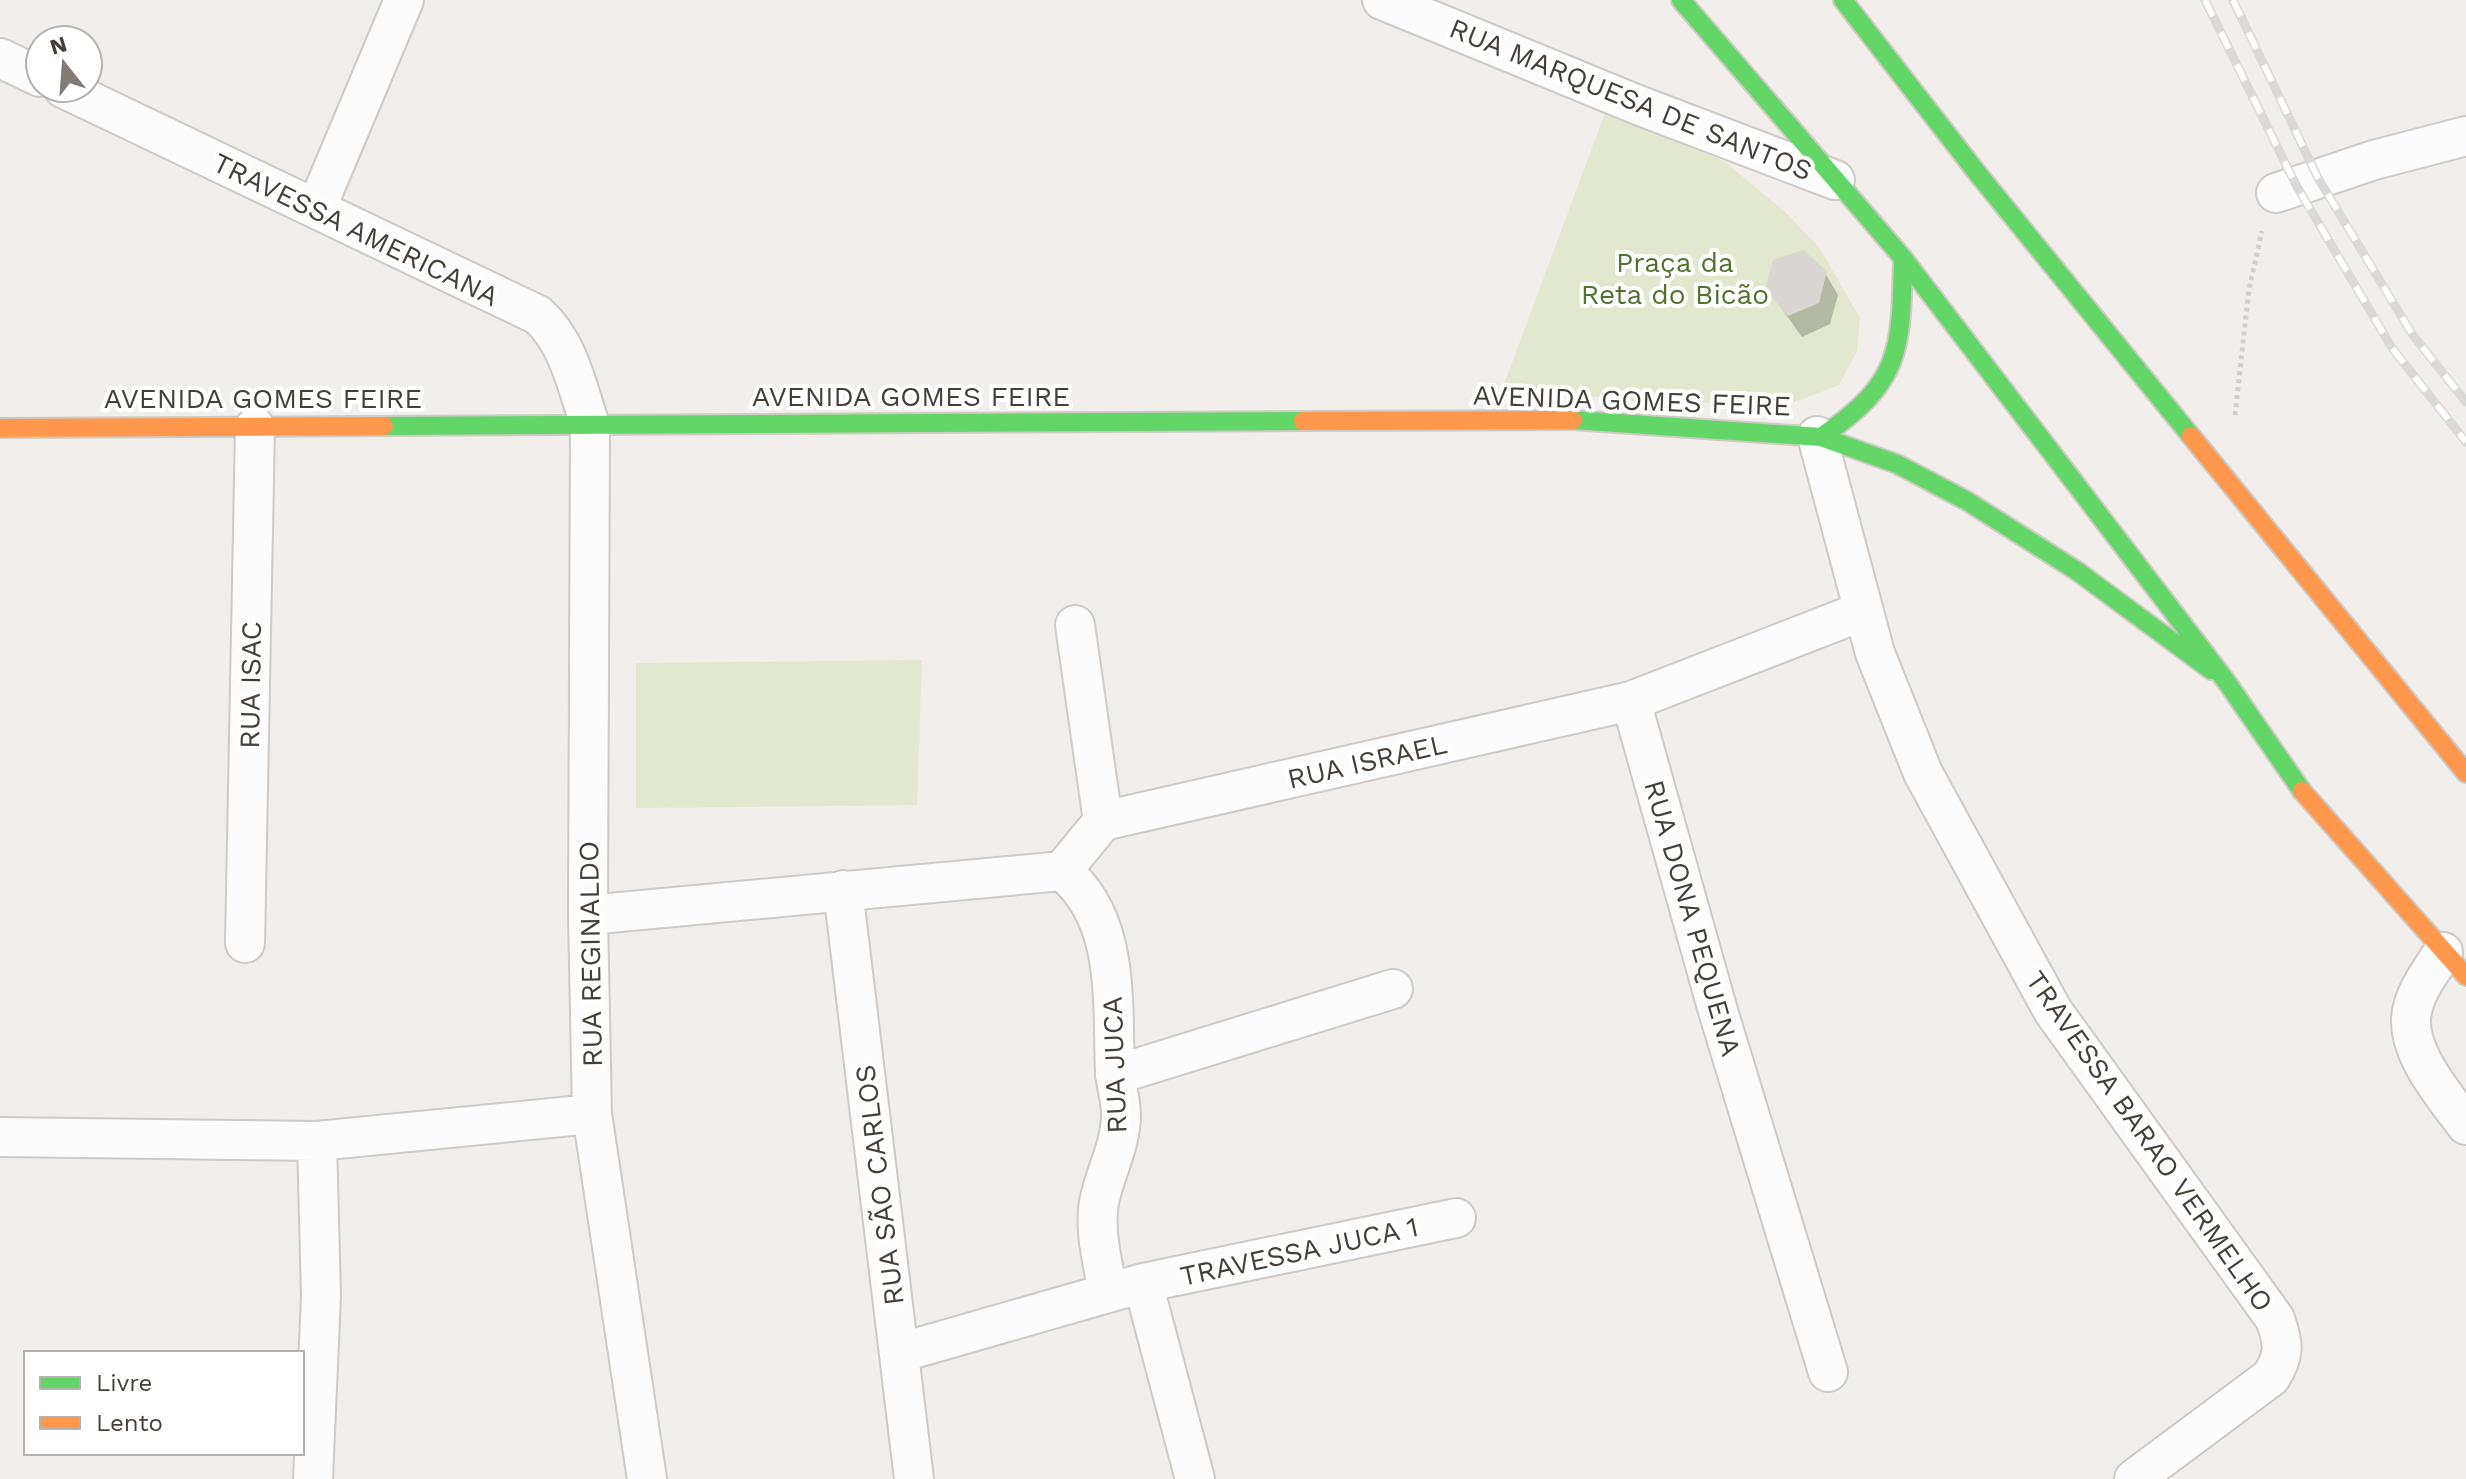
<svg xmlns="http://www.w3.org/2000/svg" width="2466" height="1479" font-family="'Work Sans',sans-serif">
<rect width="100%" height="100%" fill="#f1eeeb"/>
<path fill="#e2e8ce" d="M1605,113L1725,162L1783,210L1819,247L1860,318L1857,351L1839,385L1795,402L1656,403L1503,387Z
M922,660L917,805L636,808V663Z"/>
<path fill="#0003" d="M1825,273L1838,295L1830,324L1802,337L1767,288Z"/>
<path fill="#d9d6d3" d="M1803,250L1827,271L1819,303L1788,316L1765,289L1773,260Z"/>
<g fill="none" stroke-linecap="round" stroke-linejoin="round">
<defs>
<path id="street" d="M1382,0L1638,105L1835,180
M0,58L40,77
M63,88L538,315C569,343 577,387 590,425L588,915L592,1114L647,1479
M2276,193L2374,160L2466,136
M316,209L404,0
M1817,436L1875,653L1923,773L2053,1011L2275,1319C2284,1344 2285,1355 2271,1377L2134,1479
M1075,625L1103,821L1062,871C1121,918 1112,1002 1115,1071C1116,1087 1122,1103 1121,1119C1119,1149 1105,1173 1099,1202C1094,1232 1103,1263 1108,1293L1143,1283L1195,1479
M1103,821L1631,701
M843,890L914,1479
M588,915L1062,871
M245,943L255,427
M2443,952C2432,970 2418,987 2413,1007C2401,1047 2444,1095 2466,1125
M1115,1075L1393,989
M0,1137L317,1141L592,1114
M1143,1283L1456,1218
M899,1353L1108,1293
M1828,1372L1718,1011L1631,701L1863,611
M313,1479L321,1296L317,1141"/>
<path id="fast" d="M1681,0L1903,258L2226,681L2302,791
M1843,0L1978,174L2191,436
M1573,420L1821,437L1897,464L1967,501L2077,571L2211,670
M384,426L1303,421
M1821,437C1902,382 1901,350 1903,258"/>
<path id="slow" d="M1303,421L1573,420
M0,428L384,426
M2191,436L2466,773
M2302,791L2466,976"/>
</defs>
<use href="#street" stroke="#cdcac7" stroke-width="42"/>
<use href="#fast" stroke="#cfcac3" stroke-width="22"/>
<use href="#slow" stroke="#cfcac3" stroke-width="22"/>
<path stroke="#d1cecc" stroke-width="5" stroke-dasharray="4 4" stroke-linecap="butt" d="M2235,415L2249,289L2262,231"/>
<use href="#street" stroke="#fdfcfc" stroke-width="38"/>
<use href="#fast" stroke="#63d668" stroke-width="18"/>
<use href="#slow" stroke="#ff974d" stroke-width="18"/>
<defs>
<path id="rail" d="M2205,0L2296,185L2392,348L2466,442
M2233,0L2318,178L2412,334L2466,402"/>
</defs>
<use href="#rail" stroke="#d9d9d8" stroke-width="9"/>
<use href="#rail" stroke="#fff" stroke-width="6" stroke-dasharray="18" stroke-linecap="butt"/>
</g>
<g text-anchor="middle" stroke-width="8" stroke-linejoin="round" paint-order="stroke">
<g font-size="28" fill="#463f38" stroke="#fff">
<text transform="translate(1631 99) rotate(22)" y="10">RUA MARQUESA DE SANTOS</text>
<text transform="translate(356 229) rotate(26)" y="10">TRAVESSA AMERICANA</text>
<text x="911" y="406">AVENIDA GOMES FEIRE</text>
<text x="263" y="408">AVENIDA GOMES FEIRE</text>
<text transform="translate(1632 400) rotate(2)" y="10">AVENIDA GOMES FEIRE</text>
<text transform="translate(250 685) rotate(-89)" y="10">RUA ISAC</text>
<text transform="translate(1367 761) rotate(-13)" y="10">RUA ISRAEL</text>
<text transform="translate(1693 918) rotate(74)" y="10">RUA DONA PEQUENA</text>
<text transform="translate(590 954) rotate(-91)" y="10">RUA REGINALDO</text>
<text transform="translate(1114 1065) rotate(-92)" y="10">RUA JUCA</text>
<text transform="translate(2150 1141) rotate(55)" y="10">TRAVESSA BARAO VERMELHO</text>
<text transform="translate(879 1185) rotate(-97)" y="10">RUA SÃO CARLOS</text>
<text transform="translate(1299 1251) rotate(-12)" y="10">TRAVESSA JUCA 1</text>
</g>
<g font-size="28" fill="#527330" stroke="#fff">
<text x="1675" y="272">Praça da<tspan x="1675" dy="32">Reta do Bicão</tspan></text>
</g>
</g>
<rect x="24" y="1351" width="280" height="104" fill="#ffffff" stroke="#b5b2af" stroke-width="2"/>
<rect x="40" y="1377" width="40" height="12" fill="#63d668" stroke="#b5b2af" stroke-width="2"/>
<text x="96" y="1391" font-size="24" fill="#463f38">Livre</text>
<rect x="40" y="1417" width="40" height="12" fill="#ff974d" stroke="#b5b2af" stroke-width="2"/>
<text x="96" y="1431" font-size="24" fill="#463f38">Lento</text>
<g transform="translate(64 64) rotate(343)"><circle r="38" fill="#ffffff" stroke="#b5b2af" stroke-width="2"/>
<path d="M0-6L14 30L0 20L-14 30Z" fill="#827c77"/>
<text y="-12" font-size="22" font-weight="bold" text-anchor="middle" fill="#463f38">N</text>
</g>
</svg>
